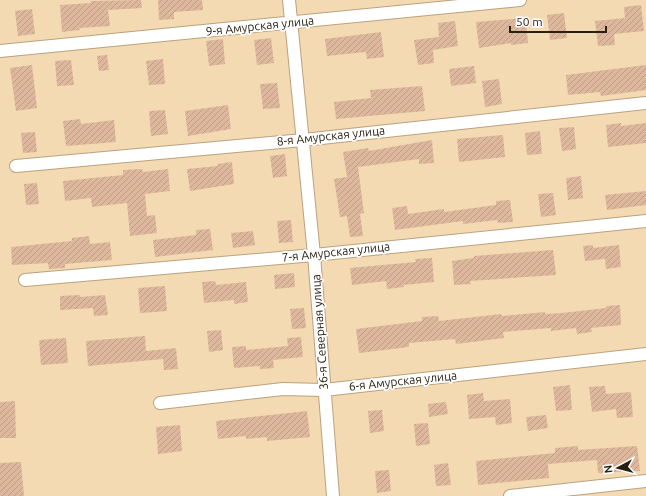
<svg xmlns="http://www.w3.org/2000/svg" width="646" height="496" font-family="Ubuntu,sans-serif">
<defs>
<pattern id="building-hatch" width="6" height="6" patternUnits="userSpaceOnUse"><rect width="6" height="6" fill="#deb89c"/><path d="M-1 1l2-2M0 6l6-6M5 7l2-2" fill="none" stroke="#bf9e85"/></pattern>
</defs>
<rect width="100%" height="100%" fill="#f3dab3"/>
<path fill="url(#building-hatch)" d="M141,0L142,8L108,10L110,26L79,28L80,30L62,32L60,5L91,3L90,1Z
M158,0H202L203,10L174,12V19L159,20Z
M641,5L644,31L614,34L615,45L598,46L595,21L625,18L624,7Z
M32,9L35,34L18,36L15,11Z
M564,13L567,38L550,40L547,15Z
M526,18L528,43L511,45V43L479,48L476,22Z
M455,21L458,46L433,50L434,63L418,65L414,40L439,37L438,23Z
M381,32L384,57L367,59L366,52L327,56L325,39Z
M271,38L274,63L257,65L254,40Z
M223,39L225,64L209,66L206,41Z
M107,55L109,70L99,71L97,56Z
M163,59L165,84L149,85L146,61Z
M71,60L74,85L57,86L55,61Z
M32,65L37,108L16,111L10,68Z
M646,65V90L601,96L600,92L568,95L566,75Z
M474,66L476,83L451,86L449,69Z
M499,79L502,104L485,107L482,81Z
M277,83L280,108L263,109L260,84Z
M422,86L425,111L336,119L334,102L371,98L370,90Z
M228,105L231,129L188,136L185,111Z
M165,110L168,134L151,136L149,111Z
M80,119L81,124L114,120L116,142L66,146L63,121Z
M621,123V126L646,123V143L608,147L606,125Z
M574,127L576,149L562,151L559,128Z
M540,131L542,154L527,155L525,133Z
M35,132L37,152L23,153L21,133Z
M503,135L505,157L459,162L457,139Z
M432,140L434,163L419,164V159L358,167L364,213L360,214L363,236L350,237L347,216L340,217L334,179L347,177L343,152L368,148L369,151Z
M285,154L287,176L273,178L270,156Z
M232,162L234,184L190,191L187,169L218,166L217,164Z
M142,169L143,172L168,169L170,191L145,194L147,216L155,215L157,233L130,236L127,203L92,207L91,198L65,201L63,181L123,175V170Z
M581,176L583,198L568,200L566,178Z
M37,183L39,204L26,205L24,184Z
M646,191V205L607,210L605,195Z
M553,193L556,215L541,217L538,194Z
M510,200L513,222L498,223L497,220L463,224V221L395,230L392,208L407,206L408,214L444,209V212L496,205V201Z
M291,220L293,242L279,243L277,221Z
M210,229L213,250L155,257L153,240L196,235V230Z
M253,231L255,245L233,248L231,233Z
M89,236L90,244L110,242L112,260L65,264V268L49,269L48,263L12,265L11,247L72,241V238Z
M593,245V248L619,245L621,267L606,269L605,259L585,261L583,246Z
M553,250L556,275L470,281L471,284L454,285L452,261L474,258V256Z
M432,258L434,282L403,285L404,287L387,289L386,281L352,285L350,268L416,262L415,259Z
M294,273L295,287L275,289L274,275Z
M215,281L216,285L246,282L248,302L234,304V300L204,303L202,282Z
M165,286L167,311L140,313L138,288Z
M80,295V297L105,295L108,315L94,316L93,308L60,310V296Z
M620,305L621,325L591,328L592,332L577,334L576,328L551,331V328L503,332L504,338L456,344L455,339L409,343V347L359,353L356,329L422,321V317L438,316L439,321L501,314L502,316L545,312V314L562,313L606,308V306Z
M304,308L306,328L292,329L290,309Z
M221,330L223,350L209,352L207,331Z
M145,336L146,351L176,348L178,369L164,370L163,359L88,366L86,341Z
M301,337L303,357L273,360L274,368L260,369V366L234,368L232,347L246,346V350L288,346L287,338Z
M66,338L68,363L41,365L39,340Z
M570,385L572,410L556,411L553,387Z
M605,386L606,394L631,392L633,417L617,418L616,409L592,412L589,387Z
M483,393L484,401L510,399L512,423L496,425L495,417L469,419L467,395Z
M15,401L16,438H0V402Z
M446,402L448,414L429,417L428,404Z
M382,410L384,431L370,433L368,411Z
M307,411L310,437L267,441V437L246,439V436L218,439L216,421Z
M546,415L548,428L528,431L526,417Z
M428,423L430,444L416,446L414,424Z
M180,425L182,451L158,454L156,427Z
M578,446V450L637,446L640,471L598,473L597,460L548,464L549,478L478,485L476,461L555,453V448Z
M21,462L24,496H0V463Z
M448,463L451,485L436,486L434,465Z
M389,470L391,491L377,493L375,471Z"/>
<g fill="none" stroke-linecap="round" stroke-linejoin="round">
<defs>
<path id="minor" d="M289,0L314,255L333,496
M0,51L520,0
M16,166L303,140L646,103
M25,280L314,255L646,221
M160,403L283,389L324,390L646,354
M510,496L646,481"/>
</defs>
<use href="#minor" stroke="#bba27d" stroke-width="14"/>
<use href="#minor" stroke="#fff" stroke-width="12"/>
</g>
<g text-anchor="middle" stroke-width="3.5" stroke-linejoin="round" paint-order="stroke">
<g font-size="12" fill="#2a2012" stroke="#fff">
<text transform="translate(260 26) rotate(-6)" y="4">9-я Амурская улица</text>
<text transform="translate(331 136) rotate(-6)" y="4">8-я Амурская улица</text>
<text transform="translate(336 252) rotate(-6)" y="4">7-я Амурская улица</text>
<text transform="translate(320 332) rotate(-94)" y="4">36-я Северная улица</text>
<text transform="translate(403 381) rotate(-6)" y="4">6-я Амурская улица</text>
</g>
</g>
<g transform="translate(618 468) rotate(263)" stroke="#ffffff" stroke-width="3" paint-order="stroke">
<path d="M0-3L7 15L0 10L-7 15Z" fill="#2a2012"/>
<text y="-6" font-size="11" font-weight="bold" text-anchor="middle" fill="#2a2012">N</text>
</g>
<path d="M510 26v6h96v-6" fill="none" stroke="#2a2012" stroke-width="2"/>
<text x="516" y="26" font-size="12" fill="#2a2012" stroke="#ffffff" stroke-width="3" paint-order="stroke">50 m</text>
</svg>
